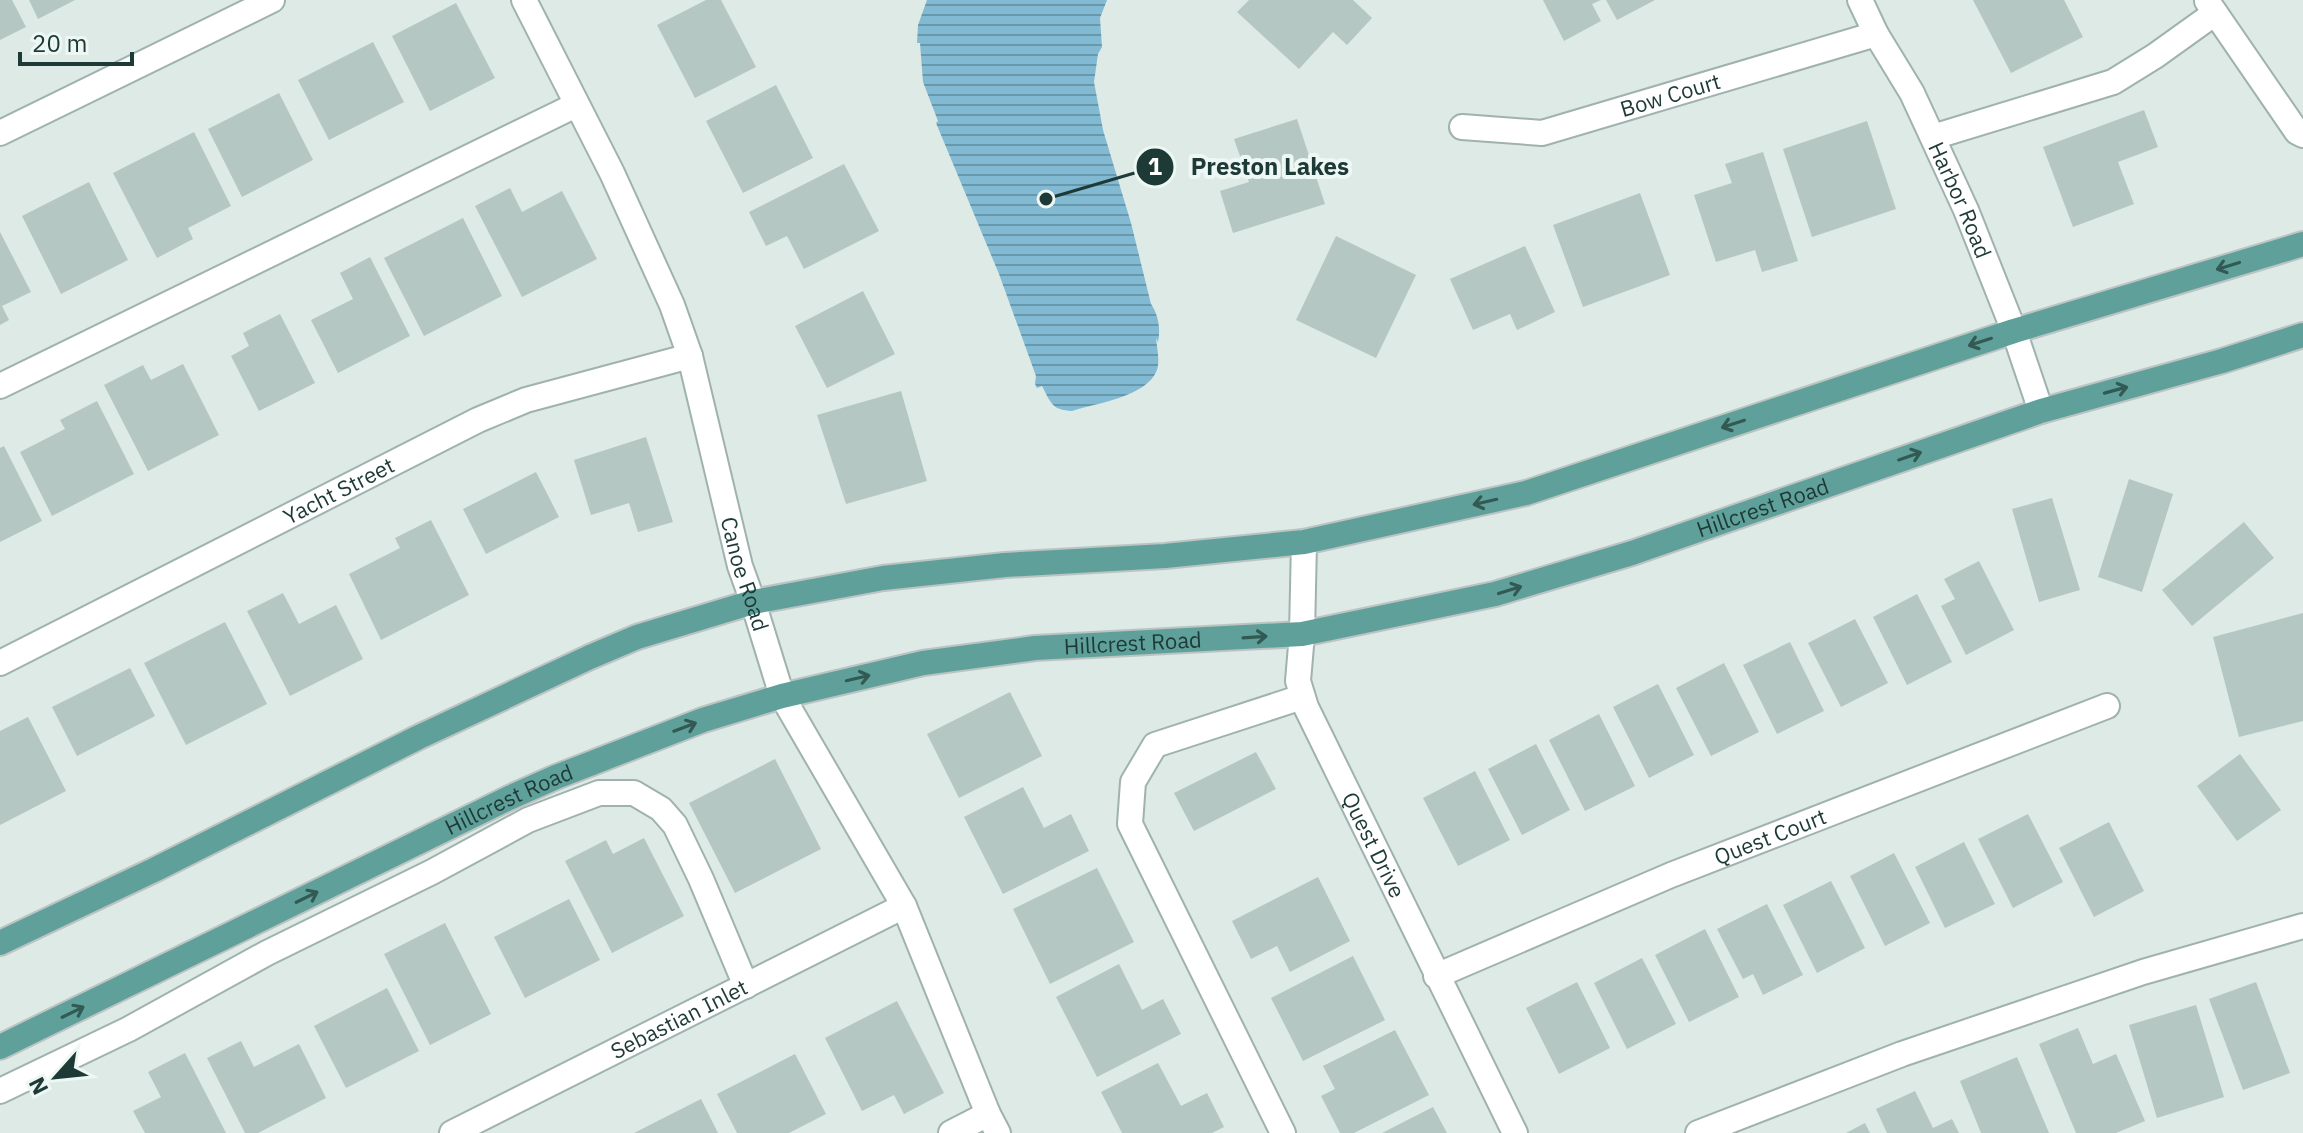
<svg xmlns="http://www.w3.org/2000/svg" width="2303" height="1133" font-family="'IBM Plex Sans',sans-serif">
<defs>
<pattern id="water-rules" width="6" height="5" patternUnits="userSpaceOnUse" patternTransform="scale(2)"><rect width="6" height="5" fill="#81bad2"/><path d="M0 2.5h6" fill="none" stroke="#6998ab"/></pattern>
</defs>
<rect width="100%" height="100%" fill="#ddeae6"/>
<path fill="url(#water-rules)" d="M927,0H1107L1100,18L1102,47L1098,54L1094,82L1103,130L1131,223L1151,304C1158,314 1161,329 1158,342L1156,338C1157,348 1160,361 1157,370C1147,397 1096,403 1072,411C1052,410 1051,403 1042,386L1037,388L1035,384L1036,376L999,274L936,123L938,121L923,82L920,43H917L918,25Z"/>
<path fill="#b5c7c2" d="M0,0H12L26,27L0,40Z
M29,0H75L38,19Z
M706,0H721L756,67L695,98L657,25Z
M1249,0H1353L1372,18L1347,45L1333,32L1299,69L1237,12Z
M1543,0H1601L1592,4L1601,21L1564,41Z
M1606,0H1655L1617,20Z
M1973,0H2064L2083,37L2011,73Z
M456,3L495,78L430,111L392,36Z
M373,42L404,102L329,140L298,80Z
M776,85L813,158L743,193L706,121Z
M279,93L313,160L242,197L208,129Z
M2144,110L2158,147L2118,162L2134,204L2073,227L2043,147Z
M1297,119L1325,204L1233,233L1220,191L1249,182L1234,139Z
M1867,121L1896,209L1812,237L1783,149Z
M194,132L231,206L188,228L193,239L157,258L113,173Z
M1763,152L1798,261L1762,272L1755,250L1716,262L1694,195L1732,183L1725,164Z
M844,164L879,231L804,269L787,236L766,246L749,212Z
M89,182L128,260L61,294L22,216Z
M510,188L522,212L562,191L597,259L522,297L475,206Z
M1640,193L1670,275L1583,307L1553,225Z
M463,218L502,296L424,336L384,258Z
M0,232L31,292L2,306L9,320L0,325Z
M1336,236L1416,275L1376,358L1296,320Z
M1525,246L1555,312L1517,330L1510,314L1473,330L1450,279Z
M370,257L410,336L338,373L311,320L353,299L340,273Z
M863,291L895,354L827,388L795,326Z
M280,314L315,383L259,411L231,356L249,346L243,333Z
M183,364L219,435L148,471L104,385L143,365L151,380Z
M901,391L927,481L846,504L817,415Z
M97,401L134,474L52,516L20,452L65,429L60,420Z
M646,437L673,522L638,532L629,503L591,515L574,460Z
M4,446L42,521L0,542V448Z
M536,472L559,517L486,554L463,509Z
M2129,479L2173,494L2142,592L2098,577Z
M2052,498L2080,590L2039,602L2012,509Z
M431,520L469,595L381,640L349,574L400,548L395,538Z
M2244,522L2274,558L2192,626L2162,590Z
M1979,561L2014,630L1966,655L1941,606L1955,599L1944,579Z
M283,593L299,624L336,605L363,659L290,696L247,611Z
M1917,594L1952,662L1907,685L1873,617Z
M2303,613V721L2239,737L2213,637Z
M1855,619L1888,683L1841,707L1808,643Z
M225,622L267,704L186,745L144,663Z
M1790,642L1824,711L1777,734L1743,665Z
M1724,663L1759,732L1711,756L1676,688Z
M130,668L155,716L77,756L52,707Z
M1658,684L1694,755L1649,778L1613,707Z
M1010,692L1042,756L959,798L927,734Z
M1599,714L1635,786L1585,811L1549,740Z
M28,717L66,791L0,825V731Z
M1536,744L1570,810L1522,835L1488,769Z
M1256,752L1276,789L1194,831L1174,793Z
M2240,754L2281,810L2237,841L2197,786Z
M775,759L821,849L735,893L689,803Z
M1475,771L1510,840L1458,866L1423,798Z
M1023,787L1044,828L1071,814L1089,851L1003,894L964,817Z
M2028,814L2063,882L2013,908L1978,839Z
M2109,822L2144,891L2094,917L2059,848Z
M644,838L684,916L612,953L565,861L606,840L613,854Z
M1964,842L1995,904L1945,928L1915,867Z
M1894,853L1930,923L1885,946L1850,876Z
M1097,868L1134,942L1050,984L1013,909Z
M1318,877L1350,941L1290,972L1277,946L1251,959L1232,921Z
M1831,881L1865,948L1817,973L1783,905Z
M569,899L600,960L525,998L494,937Z
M1767,904L1803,975L1763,995L1753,974L1743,979L1717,929Z
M445,923L491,1014L430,1045L384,954Z
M1705,929L1739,997L1689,1022L1655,955Z
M1353,956L1385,1020L1303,1061L1271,998Z
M1642,958L1676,1024L1627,1049L1594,983Z
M1119,964L1142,1010L1163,999L1181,1034L1097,1077L1056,997Z
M1577,982L1610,1048L1559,1074L1526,1008Z
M2256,982L2290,1073L2243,1090L2209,999Z
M387,988L419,1051L346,1088L314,1026Z
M897,1001L944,1093L904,1114L894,1095L862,1111L825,1038Z
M2196,1005L2224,1097L2157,1118L2129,1025Z
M2078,1028L2093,1064L2116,1054L2145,1121L2116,1133H2076L2039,1044Z
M1395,1030L1429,1095L1354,1133H1340L1321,1096L1335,1089L1323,1066Z
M241,1041L254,1067L299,1044L326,1098L258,1133H245L207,1058Z
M185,1053L226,1133H145L133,1111L161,1097L148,1072Z
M795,1054L826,1114L789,1133H737L717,1094Z
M2017,1057L2049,1133H1981L1960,1081Z
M1158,1063L1181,1106L1207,1093L1224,1127L1212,1133H1122L1101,1092Z
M1915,1091L1933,1128L1952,1119L1959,1133H1887L1876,1109Z
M701,1099L718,1133H634Z
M1433,1107L1447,1133H1382Z
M1865,1123L1870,1133H1846Z"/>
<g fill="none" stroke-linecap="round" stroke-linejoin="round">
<defs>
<g id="minor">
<path id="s1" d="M524,0L612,173L672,305L690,356L740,566L753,602L782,696L904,906L988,1114L998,1133"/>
<path id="s2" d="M1860,0L1876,34L1912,93L1966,210L2014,331L2041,411"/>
<path d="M2207,1L2297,132L2303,135"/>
<path id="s3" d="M1462,127L1542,133L1876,34"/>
<path d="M0,133L272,0"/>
<path d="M1933,137L2113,82L2155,56L2215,13"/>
<path d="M0,386L576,105"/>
<path id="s4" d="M1304,542L1302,634L1298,681L1306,707L1515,1133"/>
<path id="s5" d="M0,663L478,420L526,400L690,356"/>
<path id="s6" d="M1436,976L1671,875L2107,706"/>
<path d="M0,1091L129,1029L267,953L432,872L528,820L599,793H634L661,809L675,825L701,879L746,986"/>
<path id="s7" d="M452,1133L904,906"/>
<path d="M951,1133L988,1114"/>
<path d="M1283,1133L1130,824L1133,782L1155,745L1302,697"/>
<path d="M1698,1133L1902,1054L2143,972L2303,926"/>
</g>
<g id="major">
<path d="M0,943L154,870L419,737L590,657L637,637L753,602L883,578L1005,565L1165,556L1304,542L1526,493L2014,331L2303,244"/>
<path id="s8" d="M0,1047L509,798L556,777L703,720L782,696L923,663L1035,648L1302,634L1495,594L1632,553L2041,411L2222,361L2303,335"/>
</g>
</defs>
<use href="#minor" stroke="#a0b2ae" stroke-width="28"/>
<use href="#major" stroke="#bcc4c3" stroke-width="28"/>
<use href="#minor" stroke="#fff" stroke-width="24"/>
<use href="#major" stroke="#5fa19a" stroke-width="24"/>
</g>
<defs><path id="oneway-shaft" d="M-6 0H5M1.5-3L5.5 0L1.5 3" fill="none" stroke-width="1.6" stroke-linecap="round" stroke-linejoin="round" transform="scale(2)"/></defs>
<g stroke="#325954">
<use href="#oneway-shaft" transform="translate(2228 266) rotate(163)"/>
<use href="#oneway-shaft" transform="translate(1980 342) rotate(162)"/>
<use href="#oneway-shaft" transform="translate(2116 390) rotate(-15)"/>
<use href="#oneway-shaft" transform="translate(1733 424) rotate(162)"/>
<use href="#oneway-shaft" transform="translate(1910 456) rotate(-19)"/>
<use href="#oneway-shaft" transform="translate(1485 502) rotate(167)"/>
<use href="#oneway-shaft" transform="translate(1510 590) rotate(-17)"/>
<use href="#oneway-shaft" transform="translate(1255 637) rotate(-4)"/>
<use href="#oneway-shaft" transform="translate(858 678) rotate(-13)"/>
<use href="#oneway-shaft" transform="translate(685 727) rotate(-21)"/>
<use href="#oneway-shaft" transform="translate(307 897) rotate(-26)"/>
<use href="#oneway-shaft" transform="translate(73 1012) rotate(-26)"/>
</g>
<g text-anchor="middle" stroke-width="8" stroke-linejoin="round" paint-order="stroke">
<g font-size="22" fill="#1e3a36" stroke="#edf7f3">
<text dy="8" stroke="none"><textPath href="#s3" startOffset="214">Bow Court</textPath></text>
<text dy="8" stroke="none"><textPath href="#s2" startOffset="224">Harbor Road</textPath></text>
<text dy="8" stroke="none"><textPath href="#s5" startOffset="380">Yacht Street</textPath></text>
<text dy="8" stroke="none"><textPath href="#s8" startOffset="1862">Hillcrest Road</textPath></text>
<text dy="8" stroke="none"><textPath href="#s1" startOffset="618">Canoe Road</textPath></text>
<text dy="8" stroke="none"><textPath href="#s8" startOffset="1214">Hillcrest Road</textPath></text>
<text dy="8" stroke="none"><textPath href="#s8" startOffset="566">Hillcrest Road</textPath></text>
<text dy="8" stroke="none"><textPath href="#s6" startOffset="362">Quest Court</textPath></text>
<text dy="8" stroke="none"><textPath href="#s4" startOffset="320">Quest Drive</textPath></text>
<text dy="8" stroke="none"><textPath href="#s7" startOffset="254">Sebastian Inlet</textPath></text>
</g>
</g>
<path fill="none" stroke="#1e3a36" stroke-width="3" d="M1046 199L1155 167"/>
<g fill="#1e3a36" stroke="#edf7f3" stroke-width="3">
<circle cx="1046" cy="199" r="8"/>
<circle cx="1155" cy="167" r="20"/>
</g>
<g font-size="24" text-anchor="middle" font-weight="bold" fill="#fff">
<text x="1155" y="175">1</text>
</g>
<g font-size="24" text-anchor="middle" font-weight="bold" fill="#1e3a36" stroke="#edf7f3" stroke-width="8" stroke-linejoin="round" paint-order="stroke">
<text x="1270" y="175">Preston Lakes</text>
</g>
<g transform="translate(56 1077) rotate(243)" stroke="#edf7f3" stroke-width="6" paint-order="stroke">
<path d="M0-6L14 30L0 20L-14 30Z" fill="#1e3a36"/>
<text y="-12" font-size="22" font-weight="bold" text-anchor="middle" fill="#1e3a36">N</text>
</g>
<path d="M20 52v12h112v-12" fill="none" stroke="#1e3a36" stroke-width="4"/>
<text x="32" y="52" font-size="24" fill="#1e3a36" stroke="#edf7f3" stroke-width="6" paint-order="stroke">20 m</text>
</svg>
